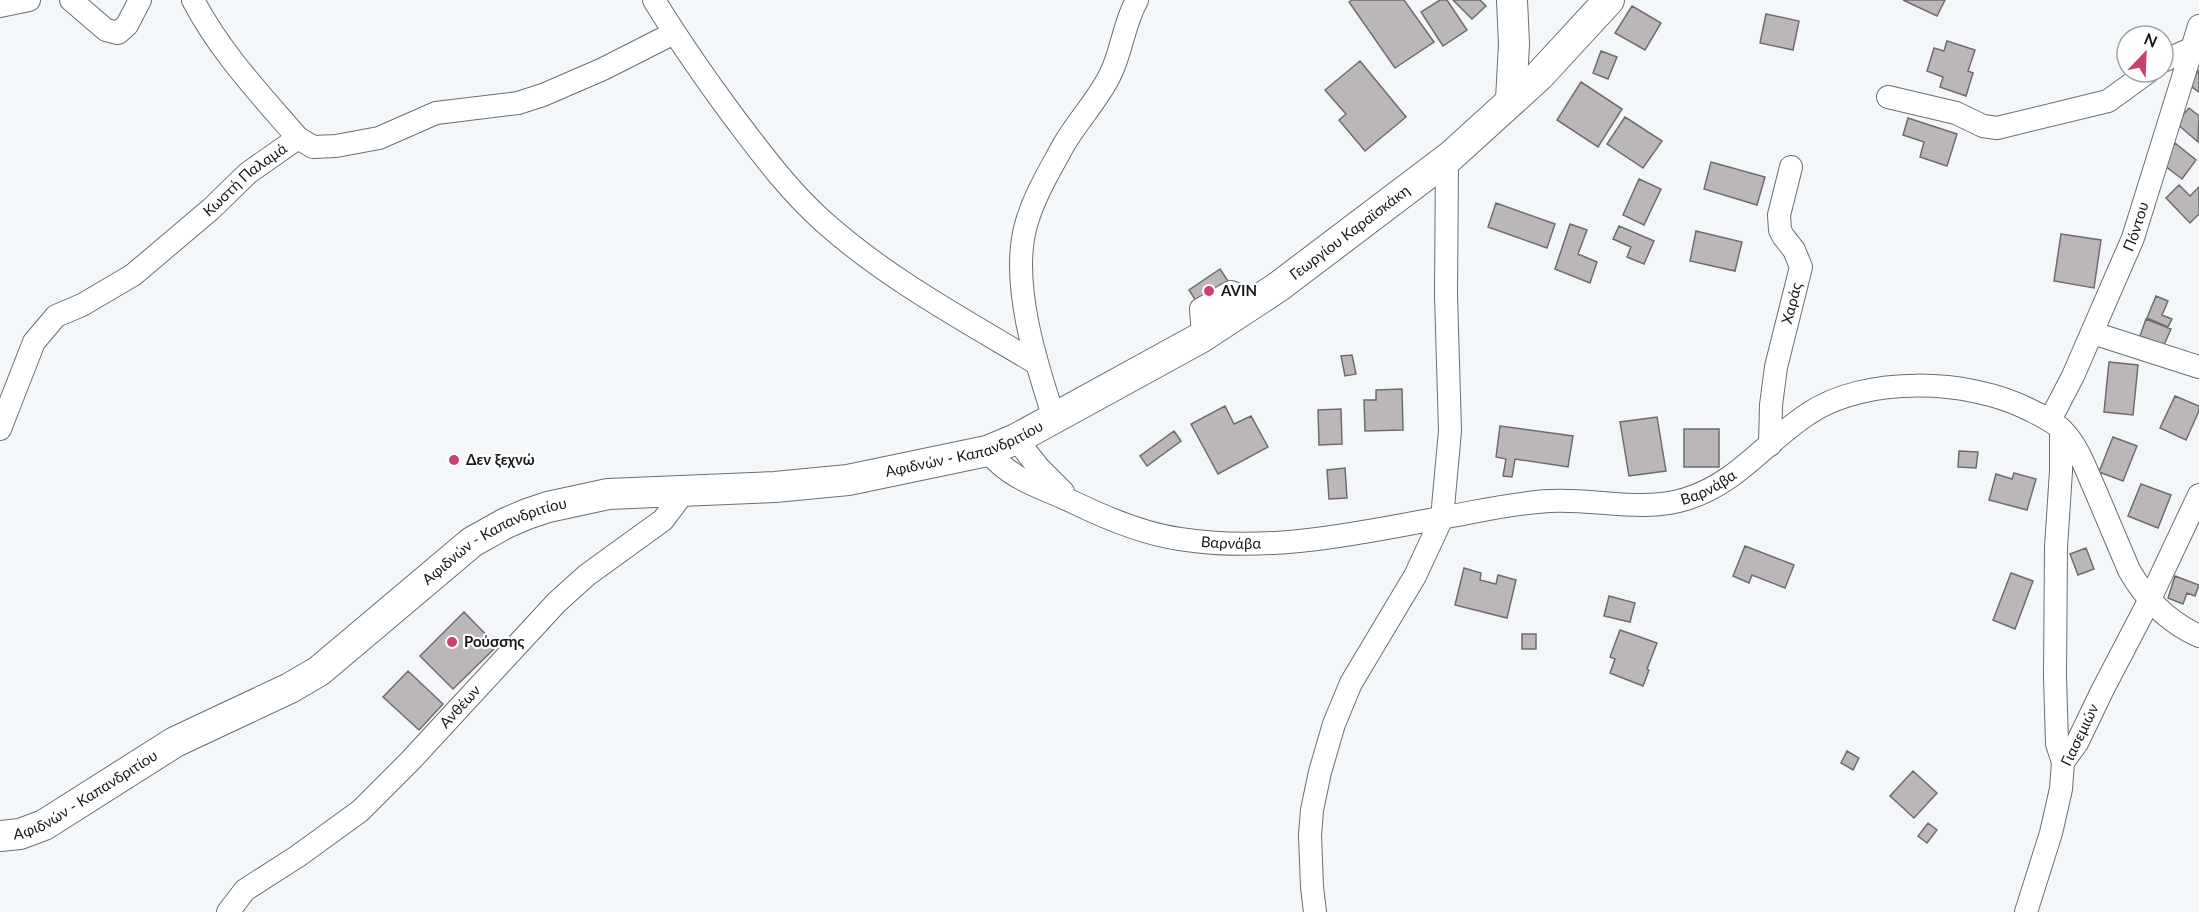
<svg xmlns="http://www.w3.org/2000/svg" width="2199" height="912" font-family="Lato,sans-serif">
<rect width="100%" height="100%" fill="#f4f7fa"/>
<path fill="#bbb6b7" stroke="#706c6d" stroke-width="1.5" d="M1352,0H1404L1434,42L1395,68L1349,2Z
M1440,0H1447L1467,30L1443,46L1421,12Z
M1453,0H1480L1486,6L1472,19Z
M1903,0H1945L1937,16Z
M1632,6L1661,23L1645,50L1615,33Z
M1766,14L1799,21L1793,50L1760,43Z
M1947,41L1975,50L1968,71L1973,73L1966,96L1940,87L1943,77L1927,71L1934,48L1944,51Z
M1601,51L1617,57L1608,79L1593,73Z
M1360,61L1406,117L1365,151L1339,120L1346,114L1325,90Z
M2199,70V92L2189,85Z
M1581,82L1622,109L1598,147L1557,120Z
M2189,108L2199,116L2198,142L2176,123Z
M1625,117L1662,141L1643,168L1607,144Z
M1908,118L1957,134L1947,166L1920,157L1924,142L1903,135Z
M2175,143L2196,160L2182,179L2160,162Z
M1711,162L1765,177L1757,205L1704,189Z
M1639,179L1661,189L1644,225L1623,215Z
M2179,185L2190,196L2199,187V214L2190,223L2166,198Z
M1496,203L1555,224L1547,248L1488,227Z
M1570,224L1587,230L1578,254L1597,262L1590,283L1555,269Z
M1619,226L1654,241L1644,264L1627,257L1631,247L1613,239Z
M1696,231L1742,242L1735,271L1690,261Z
M2061,234L2101,240L2094,288L2054,281Z
M1220,269L1230,284L1199,306L1189,290Z
M2156,296L2168,301L2162,315L2172,319L2168,327L2147,318Z
M2146,319L2171,329L2164,345L2140,336Z
M1352,355L1356,374L1345,376L1341,356Z
M2109,362L2138,365L2133,415L2104,412Z
M1402,389L1403,430L1365,431L1364,400H1376V390Z
M2175,396L2199,406V411L2186,440L2160,428Z
M1225,406L1234,424L1251,416L1268,447L1218,474L1191,424Z
M1341,409L1342,444L1319,445L1318,410Z
M1657,417L1666,471L1629,476L1620,422Z
M1500,426L1573,436L1568,467L1515,459L1512,477L1503,476L1506,459L1496,457Z
M1684,429H1719V467H1684Z
M1174,431L1181,441L1147,466L1140,456Z
M2113,437L2137,446L2123,481L2099,472Z
M1959,451L1978,452L1976,468L1958,467Z
M1345,468L1347,498L1329,499L1327,470Z
M2014,473L2036,479L2027,510L1989,500L1996,474L2012,479Z
M2141,484L2171,495L2158,528L2128,516Z
M1745,546L1794,565L1785,588L1752,575L1749,583L1733,576Z
M2086,548L2094,569L2078,575L2070,554Z
M1464,568L1481,573L1480,580L1496,584L1498,575L1516,580L1507,618L1455,605Z
M2011,573L2033,581L2015,629L1993,620Z
M2175,576L2199,585L2195,596L2187,593L2183,604L2168,598Z
M1609,596L1635,603L1630,622L1604,616Z
M464,612L497,646L453,689L420,656Z
M1620,630L1657,643L1647,669L1649,670L1643,686L1610,673L1615,659L1610,657Z
M1522,634H1536V649H1522Z
M408,671L443,704L419,730L383,697Z
M1847,751L1859,758L1853,770L1841,763Z
M1913,771L1937,793L1914,818L1890,796Z
M1928,823L1937,830L1927,843L1918,836Z"/>
<g fill="none" stroke-linecap="round" stroke-linejoin="round">
<defs>
<g id="minor">
<path d="M71,0L106,30L118,33L127,25L140,0"/>
<path d="M193,0C220,52 260,94 298,138"/>
<path d="M654,0C679,41 707,81 736,120C764,157 790,192 825,223C888,279 964,320 1036,363"/>
<path d="M0,6L29,0"/>
<path d="M2163,61L2191,49"/>
<path d="M1888,97L1956,113L1983,126L1997,128L2108,101L2148,72"/>
<path d="M1202,323L1201,309L1231,292L1244,297"/>
<path d="M2093,333L2199,367"/>
<path d="M1054,418C1036,363 1010,282 1026,225C1034,196 1049,172 1063,146C1077,121 1099,99 1111,73C1122,50 1124,23 1137,0"/>
<path id="s1" d="M2050,420L2073,376L2133,238L2199,26"/>
<path id="s2" d="M0,429L34,342L56,316L82,305L133,275L211,209L248,173L298,138L313,147L336,146L379,138L436,113L518,103L543,95L603,69L674,33"/>
<path d="M2061,429V471L2056,547L2055,676L2057,744L2063,762"/>
<path d="M1016,439L1039,468L1063,492"/>
<path id="s3" d="M1770,445L1771,405L1776,367L1801,267L1794,250L1783,236L1780,230L1779,215L1791,167"/>
<path id="s4" d="M987,451C1014,482 1040,486 1075,503C1108,519 1144,534 1180,539C1267,553 1355,534 1440,518C1476,512 1512,503 1549,501C1595,498 1642,513 1686,499C1738,483 1765,442 1808,414C1865,375 1969,379 2028,409C2040,415 2052,420 2062,430C2079,447 2086,470 2096,492C2107,518 2118,544 2129,570C2146,600 2168,622 2199,636"/>
<path id="s5" d="M228,912L245,890L298,856L360,811L412,759L557,602L587,575L663,520L684,492"/>
<path d="M1315,912L1312,887L1310,835L1312,810L1320,772L1334,724L1351,683L1415,576L1442,518L1450,431L1446,295L1447,160"/>
<path d="M2026,912L2051,833L2061,789L2063,762L2077,743L2102,691L2149,601L2199,495"/>
</g>
<g id="major">
<path d="M1511,100L1514,44L1512,0"/>
<path id="s6" d="M0,836L20,834L44,825L175,742L290,688L319,671L472,542L506,523L527,514L548,507L608,494L775,487L848,480L987,451L1016,439L1202,337L1278,287L1451,156L1539,76L1609,0"/>
</g>
</defs>
<use href="#minor" stroke="#6b6e70" stroke-width="24"/>
<use href="#major" stroke="#6b6e70" stroke-width="32"/>
<use href="#minor" stroke="#fff" stroke-width="22"/>
<use href="#major" stroke="#fff" stroke-width="30"/>
</g>
<g fill="#cb3f72" stroke="#fff" stroke-width="2">
<circle cx="1209" cy="291" r="6"/>
<circle cx="454" cy="460" r="6"/>
<circle cx="452" cy="642" r="6"/>
</g>
<g text-anchor="middle" stroke-width="4.5" stroke-linejoin="round" paint-order="stroke">
<g font-size="15" fill="#171819" stroke="#fff">
<text dy="5" stroke="none"><textPath href="#s2" startOffset="362">Κωστή Παλαμά</textPath></text>
<text dy="5" stroke="none"><textPath href="#s1" startOffset="212">Πόντου</textPath></text>
<text dy="5" stroke="none"><textPath href="#s6" startOffset="1514">Γεωργίου Καραϊσκάκη</textPath></text>
<text dy="5" stroke="none"><textPath href="#s3" startOffset="144">Χαράς</textPath></text>
<text dy="5" stroke="none"><textPath href="#s6" startOffset="1068">Αφιδνών - Καπανδριτίου</textPath></text>
<text dy="5" stroke="none"><textPath href="#s4" startOffset="750">Βαρνάβα</textPath></text>
<text dy="5" stroke="none"><textPath href="#s4" startOffset="266">Βαρνάβα</textPath></text>
<text dy="5" stroke="none"><textPath href="#s6" startOffset="582">Αφιδνών - Καπανδριτίου</textPath></text>
<text dy="5" stroke="none"><textPath href="#s5" startOffset="312">Ανθέων</textPath></text>
<text transform="translate(2080 735) rotate(-64)" y="5">Γιασεμιών</text>
<text dy="5" stroke="none"><textPath href="#s6" startOffset="96">Αφιδνών - Καπανδριτίου</textPath></text>
</g>
<g font-size="15" font-weight="bold" fill="#171819" stroke="#fff" text-anchor="start">
<text x="1221" y="296">AVIN</text>
<text x="466" y="465">Δεν ξεχνώ</text>
<text x="464" y="647">Ρούσσης</text>
</g>
</g>
<g transform="translate(2145 54) rotate(23)"><circle r="28" fill="#ffffff" stroke="#a2a3a3" stroke-width="1.5"/>
<path d="M0-4.5L10 22L0 15L-10 22Z" fill="#cb3f72"/>
<text y="-9" font-size="16" font-weight="bold" text-anchor="middle" fill="#171819">N</text>
</g>
</svg>
